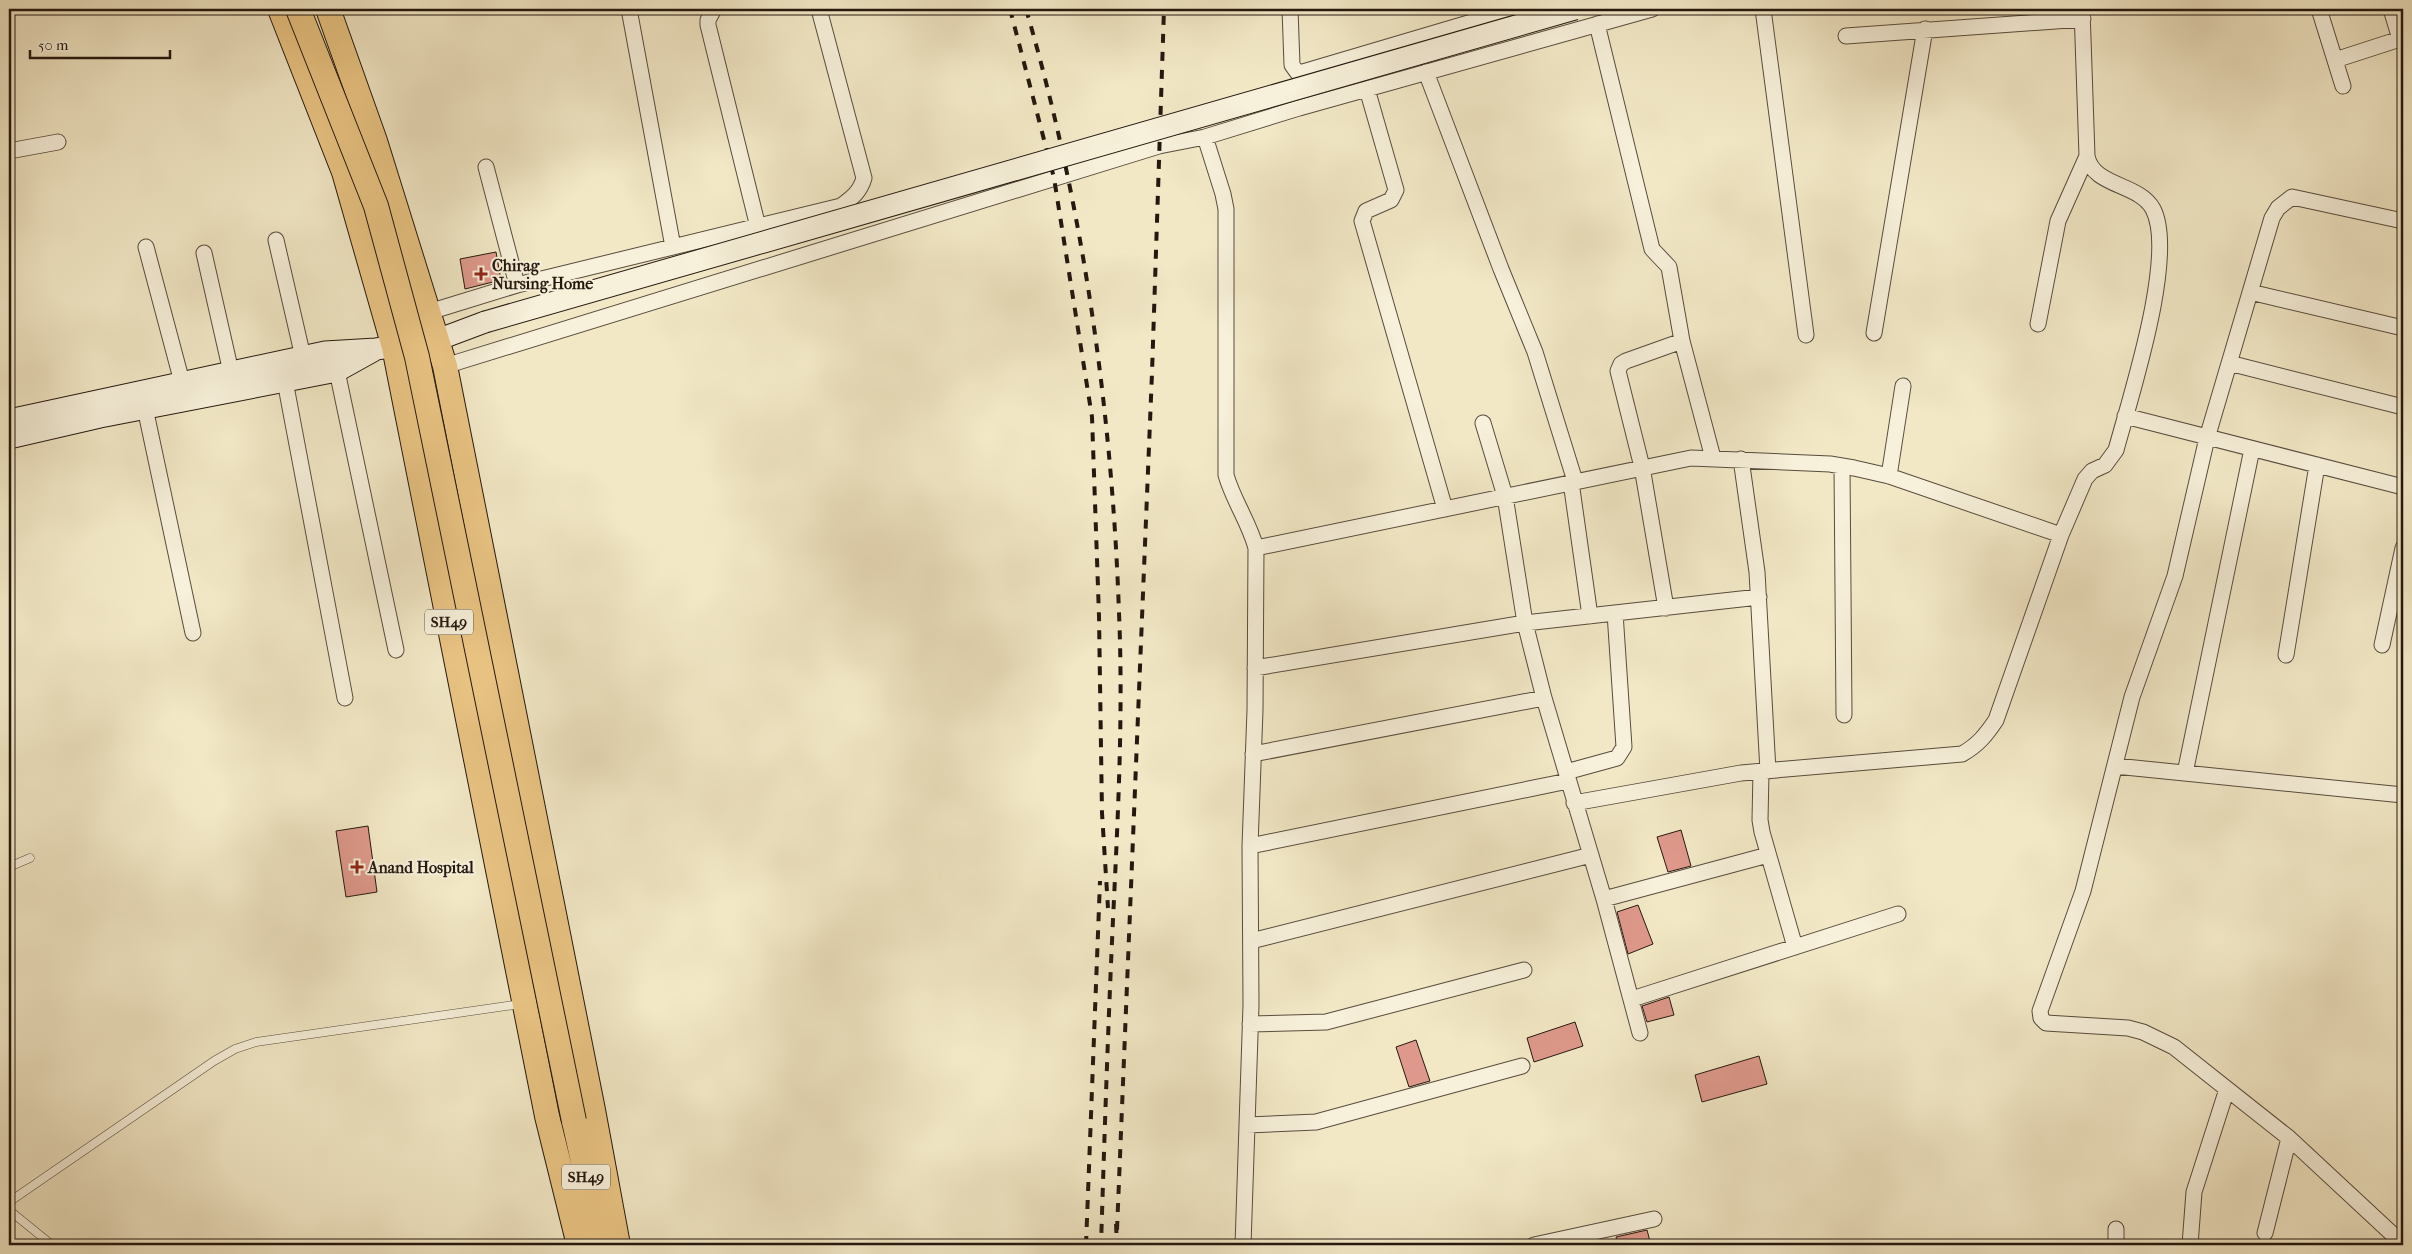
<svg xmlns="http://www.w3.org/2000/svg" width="2412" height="1254" font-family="'IM FELL French Canon',serif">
<rect width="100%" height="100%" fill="#f2e8c6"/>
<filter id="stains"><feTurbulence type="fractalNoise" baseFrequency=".004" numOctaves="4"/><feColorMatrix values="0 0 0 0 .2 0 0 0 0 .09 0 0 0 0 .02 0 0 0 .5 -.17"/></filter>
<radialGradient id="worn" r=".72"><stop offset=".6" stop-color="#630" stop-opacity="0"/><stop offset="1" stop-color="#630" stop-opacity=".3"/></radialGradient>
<path fill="#df998c" stroke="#24180f" d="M496,252L501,280L465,289L460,259Z
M368,826L377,892L346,897L336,831Z
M1681,830L1691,866L1668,872L1657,837Z
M1638,905L1653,944L1628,954L1617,912Z
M1669,997L1674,1015L1647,1022L1642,1006Z
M1575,1022L1583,1046L1534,1062L1527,1038Z
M1416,1040L1430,1081L1409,1087L1396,1047Z
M1759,1056L1767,1084L1702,1102L1695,1075Z
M1647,1230L1651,1245H1618L1616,1237Z"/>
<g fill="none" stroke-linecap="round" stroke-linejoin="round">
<defs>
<path id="service" d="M9,867L30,858
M9,1202L214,1061L235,1049L256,1042L521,1004
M9,1210L52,1245"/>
<path id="minor" d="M629,9L673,247
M714,9L708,20V25L758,227
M1290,9L1292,65L1297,72H1303L1516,9
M1763,9L1806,335
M2319,9L2343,86
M2391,9L2400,39
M1597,24L1652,249L1669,267L1682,341L1713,458
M1846,36L2083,19
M2335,60L2403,38
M1426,72L1501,269L1535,352L1575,481
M1367,89L1396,190L1391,200L1366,211L1362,221L1445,509
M1205,137L1223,194L1226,209V475C1233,500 1249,522 1256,548L1255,710L1250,846L1251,1005L1243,1245
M9,151L58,142
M486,167L517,285
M2403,221L2292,197L2278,208L2272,218L2207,438L2175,576L2132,697L2083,891L2040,1011L2041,1018L2046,1023L2128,1028L2143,1032L2174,1047L2289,1138L2403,1244
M276,240L303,357
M146,247L182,382
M204,253L231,372
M2250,292L2403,328
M429,312L517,285L841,206C852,198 860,192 864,178L820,13
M2038,324L2058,221L2087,156
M1874,333L1925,29
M2229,363L2403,407
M445,366L1159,146L1205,137L1299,108L1652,9
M337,371L396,650
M285,381L345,698
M145,408L193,633
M2125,416L2403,487
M1483,423L1505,496L1525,623L1544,698L1604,899L1640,1033
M1741,459L1757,572L1768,771
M1842,466L1844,715
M1889,476L1903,386
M1571,482L1590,616
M1256,548L1691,458L1830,464L1854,468L1889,476L2061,535
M1666,608L1642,467L1618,371L1621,364L1626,361L1682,341
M2382,645L2403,548
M2286,655L2317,465
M1255,668L1525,623L1759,597
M1253,754L1544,698
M2115,766L2403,795
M1566,772L1617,758L1624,747L1615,613
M1761,772L1760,820L1762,832L1795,947
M2185,773L2252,449
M1574,803L1741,773L1962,754C1978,745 1986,735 1996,720L2061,535L2085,479L2092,471L2105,465L2116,450C2130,398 2177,255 2153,209C2139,183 2093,187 2087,156L2082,9
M1250,846L1568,781
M1604,899L1768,855
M1251,941L1591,855
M1632,999L1898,914
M1250,1024L1326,1022L1524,970
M1247,1125L1316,1122L1522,1066
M2265,1233L2289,1138
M1534,1245L1654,1219
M2116,1245V1229
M2190,1245L2194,1192L2227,1089"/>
<path id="secondary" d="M9,420L325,352L376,349L437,340L485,322
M9,438L100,417L337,371L373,351"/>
<path id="primary" d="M280,9L344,172L394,347L547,1116L579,1245
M328,9L375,141L445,366L593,1110L618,1245
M574,1121L599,1232L608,1245"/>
</defs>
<use href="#service" stroke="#584c3d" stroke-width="9"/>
<use href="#minor" stroke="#584c3d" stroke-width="17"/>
<use href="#secondary" stroke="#24180f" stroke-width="23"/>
<use href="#primary" stroke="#24180f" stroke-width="26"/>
<use href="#service" stroke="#f7f0da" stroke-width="8"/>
<use href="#minor" stroke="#f7f0da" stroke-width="15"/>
<use href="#secondary" stroke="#f7f0da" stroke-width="21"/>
<use href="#primary" stroke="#e9c483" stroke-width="24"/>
<path stroke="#24180f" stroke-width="4" stroke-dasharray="9 9" stroke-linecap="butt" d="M1010,9L1054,178L1092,417L1099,616L1102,813L1108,908
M1026,9C1083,204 1112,411 1119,613C1124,730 1116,847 1111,964C1107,1058 1104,1151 1101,1245
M1116,1224L1117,1245
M1117,1230L1152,373L1164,9
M1086,1245L1100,881"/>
<defs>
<path id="secondary-bridge" d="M485,322L1575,9"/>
<path id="primary-bridge" d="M298,9L376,206L417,357L574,1121"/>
</defs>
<use href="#secondary-bridge" stroke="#24180f" stroke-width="23" stroke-linecap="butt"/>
<use href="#primary-bridge" stroke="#24180f" stroke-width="26" stroke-linecap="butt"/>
<use href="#secondary-bridge" stroke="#f7f0da" stroke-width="21"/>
<use href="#primary-bridge" stroke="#e9c483" stroke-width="24"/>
</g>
<g fill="#8f2418" stroke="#f7f0da" stroke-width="2">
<path d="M478.5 266.5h5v5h5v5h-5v5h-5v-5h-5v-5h5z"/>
<path d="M354.5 859.5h5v5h5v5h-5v5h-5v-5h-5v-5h5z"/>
</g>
<g text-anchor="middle" stroke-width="4" stroke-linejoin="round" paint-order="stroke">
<g fill="#f7f0da" stroke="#63594c" stroke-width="1">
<rect x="425" y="609.5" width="48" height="25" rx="4"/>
<rect x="562" y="1164.5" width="48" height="25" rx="4"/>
</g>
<g font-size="15" font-weight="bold" fill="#24180f">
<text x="449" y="627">SH49</text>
<text x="586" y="1182">SH49</text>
</g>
<g font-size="16" font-weight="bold" fill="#24180f" stroke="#f7f0da" text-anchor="start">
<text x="492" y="271">Chirag<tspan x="492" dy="18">Nursing Home</tspan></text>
<text x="368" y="873">Anand Hospital</text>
</g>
</g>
<rect width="2412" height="1254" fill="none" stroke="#f2e8c6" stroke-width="30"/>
<rect x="10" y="10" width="2392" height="1234" fill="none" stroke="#24180f" stroke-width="2.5"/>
<rect x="15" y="15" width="2382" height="1224" fill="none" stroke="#24180f"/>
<path d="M30 50v8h140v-8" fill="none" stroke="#24180f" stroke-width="2.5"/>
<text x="38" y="50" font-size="15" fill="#24180f" stroke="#f7f0da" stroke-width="4" paint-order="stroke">50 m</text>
<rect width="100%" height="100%" filter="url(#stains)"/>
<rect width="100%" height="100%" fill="url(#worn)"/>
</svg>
